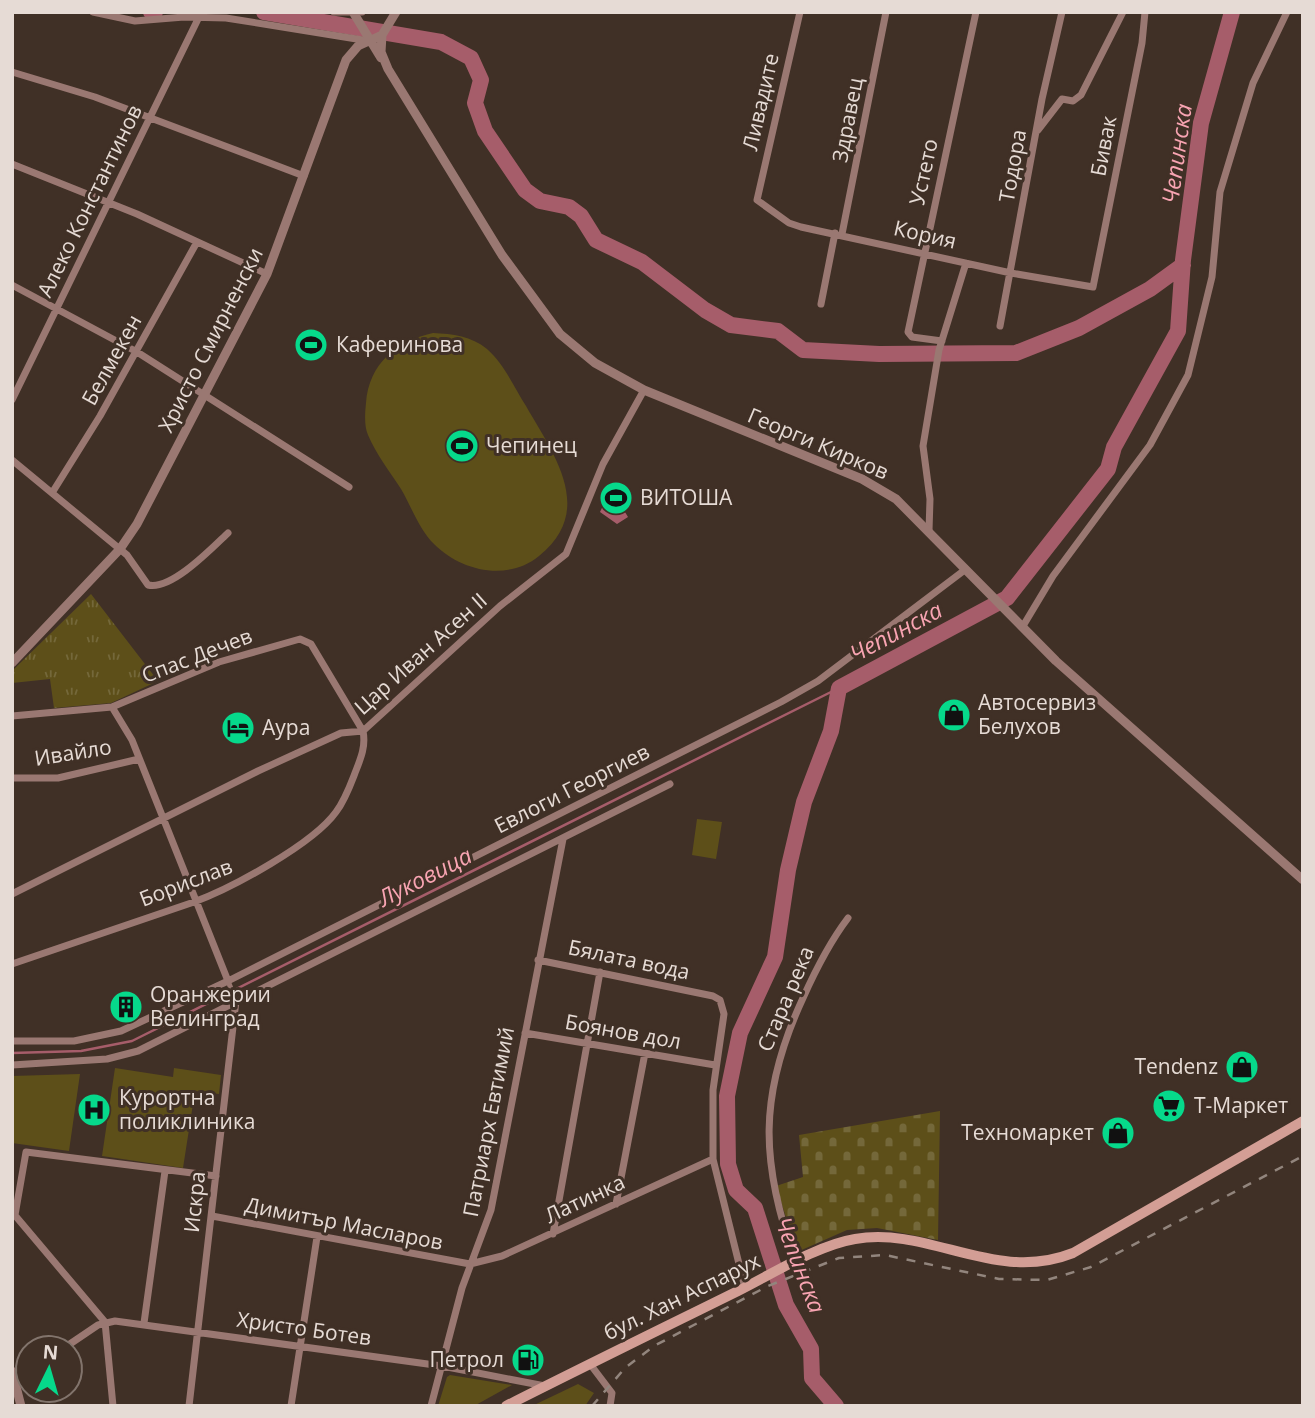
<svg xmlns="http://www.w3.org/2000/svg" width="1315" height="1418" font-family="'Open Sans',sans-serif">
<defs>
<pattern id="grass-tufts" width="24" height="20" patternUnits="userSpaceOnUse" patternTransform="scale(1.75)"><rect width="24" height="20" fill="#5d4f19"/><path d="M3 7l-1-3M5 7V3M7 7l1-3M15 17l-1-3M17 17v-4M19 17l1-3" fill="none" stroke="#74683a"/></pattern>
<pattern id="cemetery-stones" width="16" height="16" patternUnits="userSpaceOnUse" patternTransform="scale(1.75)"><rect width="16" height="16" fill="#5d4f19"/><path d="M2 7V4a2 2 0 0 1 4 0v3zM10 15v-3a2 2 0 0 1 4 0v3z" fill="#74683a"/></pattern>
<pattern id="water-ripples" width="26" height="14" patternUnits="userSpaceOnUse" patternTransform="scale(1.75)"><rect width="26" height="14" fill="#a65d6a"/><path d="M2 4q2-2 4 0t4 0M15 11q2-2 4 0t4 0" fill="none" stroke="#7f5259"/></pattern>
</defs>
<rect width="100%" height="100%" fill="#403026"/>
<path fill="url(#grass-tufts)" d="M91,594L158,681L111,703L54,708L50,679L12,683V671Z"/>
<path fill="url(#cemetery-stones)" d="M940,1111L938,1240L877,1228L847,1230L797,1252L776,1186L803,1177L799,1135Z"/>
<path fill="#5d4f19" d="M433,333C453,334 471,336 487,349C504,364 514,387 526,406C554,455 596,510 539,556C507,582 461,571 434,544C420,531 411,506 401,489C390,472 376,454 368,435C364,426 365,413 366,403C369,364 396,341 433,333Z
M697,819L722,822L716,859L692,855Z
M115,1068L173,1077L174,1068L221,1075L219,1094L195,1091L183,1168L102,1156Z
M80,1074L69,1151L12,1143V1076Z
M450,1375L512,1385L474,1406H438L447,1377Z
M578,1384L594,1393L585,1406H532Z"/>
<path fill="url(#water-ripples)" d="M614,483L630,490L622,507L628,517L617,524L600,512Z"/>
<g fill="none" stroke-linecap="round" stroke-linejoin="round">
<path stroke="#a65d6a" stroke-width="2.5" d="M12,1053L81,1051L132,1041L839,688"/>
<path stroke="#a65d6a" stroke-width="16" d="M151,12H155
M264,12L441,42L471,58L481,80L475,103L485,131L525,190L540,201L569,207L581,216L596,240L642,262L705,310L731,325L778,331L803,350L879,354L1016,353L1079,328L1150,289L1183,265
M836,1406L812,1378L811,1349L786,1305L755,1208L736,1190L728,1164L727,1096L740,1033L775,957L788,870L804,802L831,731L839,688L1007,598L1108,469L1114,447L1178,331L1183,260L1201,123L1232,12"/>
<path stroke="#9a7872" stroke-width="5" d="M228,981L236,1001"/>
<path stroke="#9a7872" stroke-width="7" d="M93,12L135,21L184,17L226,18L369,41
M334,12H362
M800,12L757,200L789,223L801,227L1011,273L1093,287L1142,43L1145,12
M12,72L95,97L304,176
M1038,130L1062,99L1073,101L1081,95L1123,12
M12,164L137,214L267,274
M842,234L886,12
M12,285L137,352L349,487
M821,304L835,233
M1000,326L1042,99L1062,12
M942,341L912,337L908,332L976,12
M12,400L199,17
M12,460L127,555L148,585C171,591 212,548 228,533
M52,493L100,416L197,242
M929,531L930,499L923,446L939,350L966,263
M1023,626L1053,576L1150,445L1188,375L1212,277L1220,192L1253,83L1287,12
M112,707L132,740L228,981
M12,716L112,707L219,662L300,639L311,644L363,731C366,746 361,758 355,773C350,786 345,800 336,812C313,844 232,888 194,902L12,964
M12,778H58L139,759
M12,894L258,771L341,733L363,731L500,606L566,554L603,464L644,390
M538,960L713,996L720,1000L724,1014L713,1090V1159L745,1288
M525,1033L715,1065
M12,1041H74L121,1031L228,981L781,702L818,681L966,569
M12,1065L107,1059L138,1051L670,784
M616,1204L645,1053
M13,1213L105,1322L113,1406
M15,1215L26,1152L216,1176
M212,1216L470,1264L502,1256L713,1159
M553,1234L600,972
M796,1263C760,1163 758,1095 803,998C816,969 829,943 848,918
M144,1323L165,1171
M64,1348L98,1325L115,1321L442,1366L545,1386
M590,1364L612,1393L610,1406
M12,1383L28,1372
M189,1406L236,1001
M291,1406L317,1237
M431,1406L462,1288L491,1210L563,839"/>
<path stroke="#9a7872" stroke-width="9" d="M353,12L381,58
M382,35L381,52L388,69L502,255L560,334L595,363L644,390L862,479L896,499L1056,661L1303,880
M12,663L120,549L137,524L267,274L346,60L358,46L382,35L396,12
M12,1371L21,1406"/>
<path stroke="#d39e95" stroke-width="10" d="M506,1406C583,1367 661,1329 738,1291C772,1274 818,1245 855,1239C930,1226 995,1284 1073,1253L1303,1121"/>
<path stroke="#92857d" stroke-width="2.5" stroke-dasharray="9 9" stroke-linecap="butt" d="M592,1406L625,1368L654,1346L768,1286L839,1258L885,1255L999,1279L1047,1280L1091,1267L1303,1156"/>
</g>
<defs>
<symbol id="stadium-disc" viewBox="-11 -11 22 22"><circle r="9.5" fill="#06d98b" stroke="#403026"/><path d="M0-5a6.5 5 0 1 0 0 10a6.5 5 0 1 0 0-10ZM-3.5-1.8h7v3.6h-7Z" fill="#111"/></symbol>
<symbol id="shop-disc" viewBox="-11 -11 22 22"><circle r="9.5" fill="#06d98b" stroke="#403026"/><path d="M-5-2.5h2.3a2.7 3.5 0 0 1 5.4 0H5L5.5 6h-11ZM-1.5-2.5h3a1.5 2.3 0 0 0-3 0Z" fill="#111"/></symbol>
<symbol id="hotel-disc" viewBox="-11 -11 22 22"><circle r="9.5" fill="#06d98b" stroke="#403026"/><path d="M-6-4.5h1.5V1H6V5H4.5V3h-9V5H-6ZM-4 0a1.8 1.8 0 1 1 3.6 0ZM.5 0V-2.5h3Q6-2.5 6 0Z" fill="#111"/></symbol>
<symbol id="building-disc" viewBox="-11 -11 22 22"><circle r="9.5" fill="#06d98b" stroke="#403026"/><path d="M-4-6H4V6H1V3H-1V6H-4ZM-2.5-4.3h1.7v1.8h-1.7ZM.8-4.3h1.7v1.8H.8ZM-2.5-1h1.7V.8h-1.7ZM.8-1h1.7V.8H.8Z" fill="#111"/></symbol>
<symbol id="supermarket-disc" viewBox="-11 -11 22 22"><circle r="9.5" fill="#06d98b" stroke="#403026"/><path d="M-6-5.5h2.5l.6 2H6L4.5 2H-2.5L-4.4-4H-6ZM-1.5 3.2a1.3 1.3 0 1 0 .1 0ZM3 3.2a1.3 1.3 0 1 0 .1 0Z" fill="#111"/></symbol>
<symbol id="hospital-disc" viewBox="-11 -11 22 22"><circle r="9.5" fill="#06d98b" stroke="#403026"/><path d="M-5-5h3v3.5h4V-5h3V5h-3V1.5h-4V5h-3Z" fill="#111"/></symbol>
<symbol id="fuel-disc" viewBox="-11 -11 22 22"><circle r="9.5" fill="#06d98b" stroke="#403026"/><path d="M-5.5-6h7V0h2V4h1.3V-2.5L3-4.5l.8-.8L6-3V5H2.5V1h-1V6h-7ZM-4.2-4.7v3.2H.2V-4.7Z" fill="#111"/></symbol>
</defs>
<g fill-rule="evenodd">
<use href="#stadium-disc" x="292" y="326" width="38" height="38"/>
<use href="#stadium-disc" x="443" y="427" width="38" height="38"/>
<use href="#stadium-disc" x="597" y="479" width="38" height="38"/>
<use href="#shop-disc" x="935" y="696" width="38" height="38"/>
<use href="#hotel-disc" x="219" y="709" width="38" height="38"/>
<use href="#building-disc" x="107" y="988" width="38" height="38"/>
<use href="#shop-disc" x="1223" y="1048" width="38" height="38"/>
<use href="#supermarket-disc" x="1150" y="1087" width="38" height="38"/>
<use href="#hospital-disc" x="75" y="1091" width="38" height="38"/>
<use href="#shop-disc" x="1099" y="1114" width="38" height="38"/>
<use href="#fuel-disc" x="509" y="1341" width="38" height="38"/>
</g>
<g text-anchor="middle" stroke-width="6" stroke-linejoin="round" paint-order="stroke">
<g font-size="21" fill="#e6dbd5" stroke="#403026">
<text transform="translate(761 102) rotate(-77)" y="7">Ливадите</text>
<text transform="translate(848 120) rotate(-79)" y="7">Здравец</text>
<text transform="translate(1104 146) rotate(-79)" y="7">Бивак</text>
<text transform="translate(1013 166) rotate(-80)" y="7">Тодора</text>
<text transform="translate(924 172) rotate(-78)" y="7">Устето</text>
<text transform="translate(90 201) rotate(-64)" y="7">Алеко Константинов</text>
<text transform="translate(925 235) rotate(13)" y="7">Кория</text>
<text transform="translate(211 340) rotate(-63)" y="7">Христо Смирненски</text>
<text transform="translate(112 360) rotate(-61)" y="7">Белмекен</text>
<text transform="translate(818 444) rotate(23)" y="7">Георги Кирков</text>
<text transform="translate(421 654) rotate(-42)" y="7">Цар Иван Асен II</text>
<text transform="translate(197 656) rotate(-21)" y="7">Спас Дечев</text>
<text transform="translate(73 753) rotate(-9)" y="7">Ивайло</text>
<text transform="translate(572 789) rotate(-27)" y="7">Евлоги Георгиев</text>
<text transform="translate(186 883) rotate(-21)" y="7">Борислав</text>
<text transform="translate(629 960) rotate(12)" y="7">Бялата вода</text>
<text transform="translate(786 999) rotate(-67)" y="7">Стара река</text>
<text transform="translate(623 1032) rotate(10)" y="7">Боянов дол</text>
<text transform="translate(489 1122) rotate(-79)" y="7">Патриарх Евтимий</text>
<text transform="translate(585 1199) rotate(-25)" y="7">Латинка</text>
<text transform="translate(195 1202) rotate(-84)" y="7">Искра</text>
<text transform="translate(344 1224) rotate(11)" y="7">Димитър Масларов</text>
<text transform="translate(682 1297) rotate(-26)" y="7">бул. Хан Аспарух</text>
<text transform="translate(304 1329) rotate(8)" y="7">Христо Ботев</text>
</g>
<g font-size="21" fill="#e6dbd5" stroke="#403026" text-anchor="start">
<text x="336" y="352">Каферинова</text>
<text x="486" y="453">Чепинец</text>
<text x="640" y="505">ВИТОША</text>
<text x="978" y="710">Автосервиз<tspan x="978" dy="24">Белухов</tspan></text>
<text x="262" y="735">Аура</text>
<text x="150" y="1002">Оранжерии<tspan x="150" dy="24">Велинград</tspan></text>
<text x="1218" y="1074" text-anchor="end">Tendenz</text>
<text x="119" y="1105">Курортна<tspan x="119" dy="24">поликлиника</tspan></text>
<text x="1194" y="1113">Т-Маркет</text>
<text x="1094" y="1140" text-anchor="end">Техномаркет</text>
<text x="504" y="1367" text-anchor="end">Петрол</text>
</g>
<g font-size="23" font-style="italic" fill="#f8a4b2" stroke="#403026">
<text transform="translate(1177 154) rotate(-82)" y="8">Чепинска</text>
<text transform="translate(896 632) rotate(-28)" y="8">Чепинска</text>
<text transform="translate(425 877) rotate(-27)" y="8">Луковица</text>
<text transform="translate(800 1265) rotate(69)" y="8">Чепинска</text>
</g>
</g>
<rect width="1315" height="1418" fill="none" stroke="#e6dbd5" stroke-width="28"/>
<g transform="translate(49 1369) rotate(5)"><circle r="33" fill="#403026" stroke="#82746c" stroke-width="2"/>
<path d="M0-5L12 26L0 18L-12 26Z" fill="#06d98b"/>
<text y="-10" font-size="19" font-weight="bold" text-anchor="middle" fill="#e6dbd5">N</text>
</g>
</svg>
